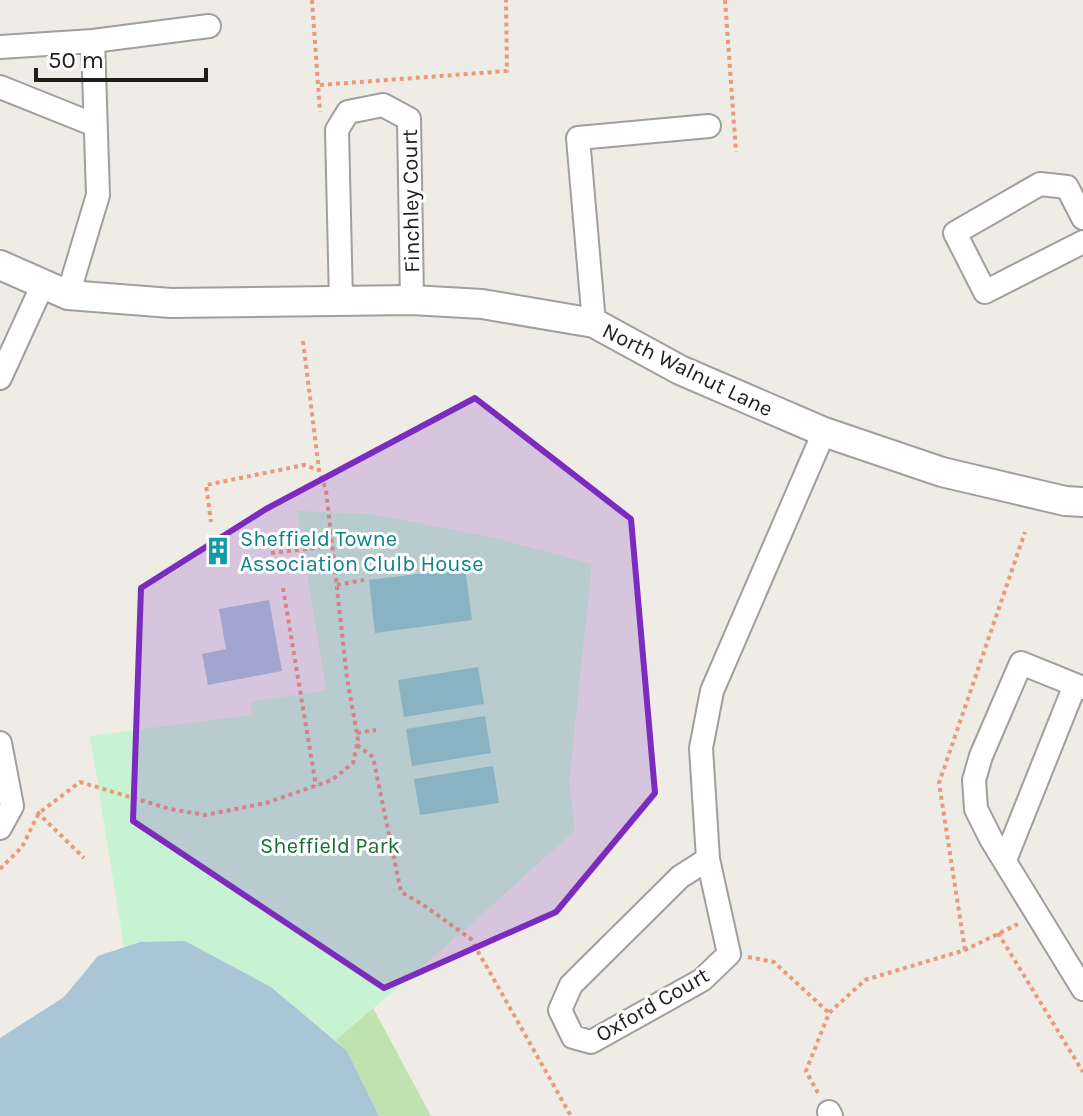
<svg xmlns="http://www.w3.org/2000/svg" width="1083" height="1116" font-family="Karla,sans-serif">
<rect width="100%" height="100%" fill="#eeece5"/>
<path fill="#c0e2b0" d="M373,1008L431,1116H379L347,1051L335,1040Z"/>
<path fill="#c7f3d2" d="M297,511L372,514L495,538L592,564L569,782L575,830L469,926L335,1041L271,987L140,942L124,947L90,736L252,715L251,702L326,690Z"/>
<path fill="#8cd4c5" d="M465,568L472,620L375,633L369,580Z
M478,667L484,704L404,717L398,680Z
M485,716L491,753L412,766L406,729Z
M493,766L499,803L420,815L414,779Z"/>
<path fill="#aac5d6" d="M269,600L282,671L208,685L202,654L226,649L219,609Z
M185,941L271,987L347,1051L379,1116H0V1038L64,997L98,956L140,942Z"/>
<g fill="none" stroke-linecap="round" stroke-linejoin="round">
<defs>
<path id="minor" d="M0,47L93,41L209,26
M0,87L95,125
M1083,218L1067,187L1040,184L955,233L985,292L1083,242
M68,295L98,195L93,41
M341,301L337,130L348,112L383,105L409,119L412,300
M594,323L578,138L709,126
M0,378L43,284
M1083,688L1021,663L981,756L974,780L976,809L991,839L1083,989
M0,743L12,806L0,828
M708,859L680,877L571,985L560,1010L573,1037L591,1042L702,980L729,954L708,859L701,748L712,691L824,432
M1005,860L1075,685
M829,1112L831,1116"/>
<path id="tertiary" d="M0,265L68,295L171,303L412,300L482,304L594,323L680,370L824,432L942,472L1065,501L1083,502"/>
</defs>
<use href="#minor" stroke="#9f9f9f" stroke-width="26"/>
<use href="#tertiary" stroke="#9f9f9f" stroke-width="32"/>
<path stroke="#ea997a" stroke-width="4" stroke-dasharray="4 4" stroke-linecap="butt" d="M312,0L320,112
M725,0L736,152
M320,85L507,71L506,0
M303,341L319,470
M271,553L332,546
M337,585L364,580
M283,588L316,786
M357,733L376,730
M357,745L373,757L401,892L422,904L471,939L571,1116
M37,812L84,858
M0,869L22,847L39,813L80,782L170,809L205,815L266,803L332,780L353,763L358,740L347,678L326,490L319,470L304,465L206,485L211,522
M998,933L1083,1072
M965,950L939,783L1025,532
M748,957L774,962L829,1013
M818,1093L806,1071L829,1013L865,980L965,950L1018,924"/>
<use href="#minor" stroke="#fff" stroke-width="22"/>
<use href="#tertiary" stroke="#fff" stroke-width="28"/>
</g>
<path fill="#7b2cbf" fill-opacity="0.2" stroke="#7b2cbf" stroke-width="6" stroke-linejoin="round" d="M475,398L631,519L655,793L556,912L384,988L133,821L141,588L266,509Z"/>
<defs>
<symbol id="building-bare" viewBox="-9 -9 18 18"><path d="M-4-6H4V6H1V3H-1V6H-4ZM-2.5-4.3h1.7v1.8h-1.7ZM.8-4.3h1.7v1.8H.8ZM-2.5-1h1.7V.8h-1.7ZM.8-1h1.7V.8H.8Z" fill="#0f9aa8" stroke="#fff" stroke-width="2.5" paint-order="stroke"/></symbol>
</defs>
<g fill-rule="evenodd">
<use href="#building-bare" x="198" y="531" width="40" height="40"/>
</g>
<g text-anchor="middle" stroke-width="6" stroke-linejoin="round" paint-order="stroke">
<g font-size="22" fill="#1e1e1e" stroke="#fff">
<text transform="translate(410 201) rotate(-91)" y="8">Finchley Court</text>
<text transform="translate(688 369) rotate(26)" y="8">North Walnut Lane</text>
<text transform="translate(652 1004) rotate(-30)" y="8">Oxford Court</text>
</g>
<g font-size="22" fill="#0d838f" stroke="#fff" text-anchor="start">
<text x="240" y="546">Sheffield Towne<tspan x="240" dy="25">Association Clulb House</tspan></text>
</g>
<g font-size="22" fill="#18702f" stroke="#fff">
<text x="330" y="853">Sheffield Park</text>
</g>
</g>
<path d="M36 68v12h170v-12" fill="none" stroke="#1e1e1e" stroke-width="4"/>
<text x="48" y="68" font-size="24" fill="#1e1e1e" stroke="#ffffff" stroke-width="6" paint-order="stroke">50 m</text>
</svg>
